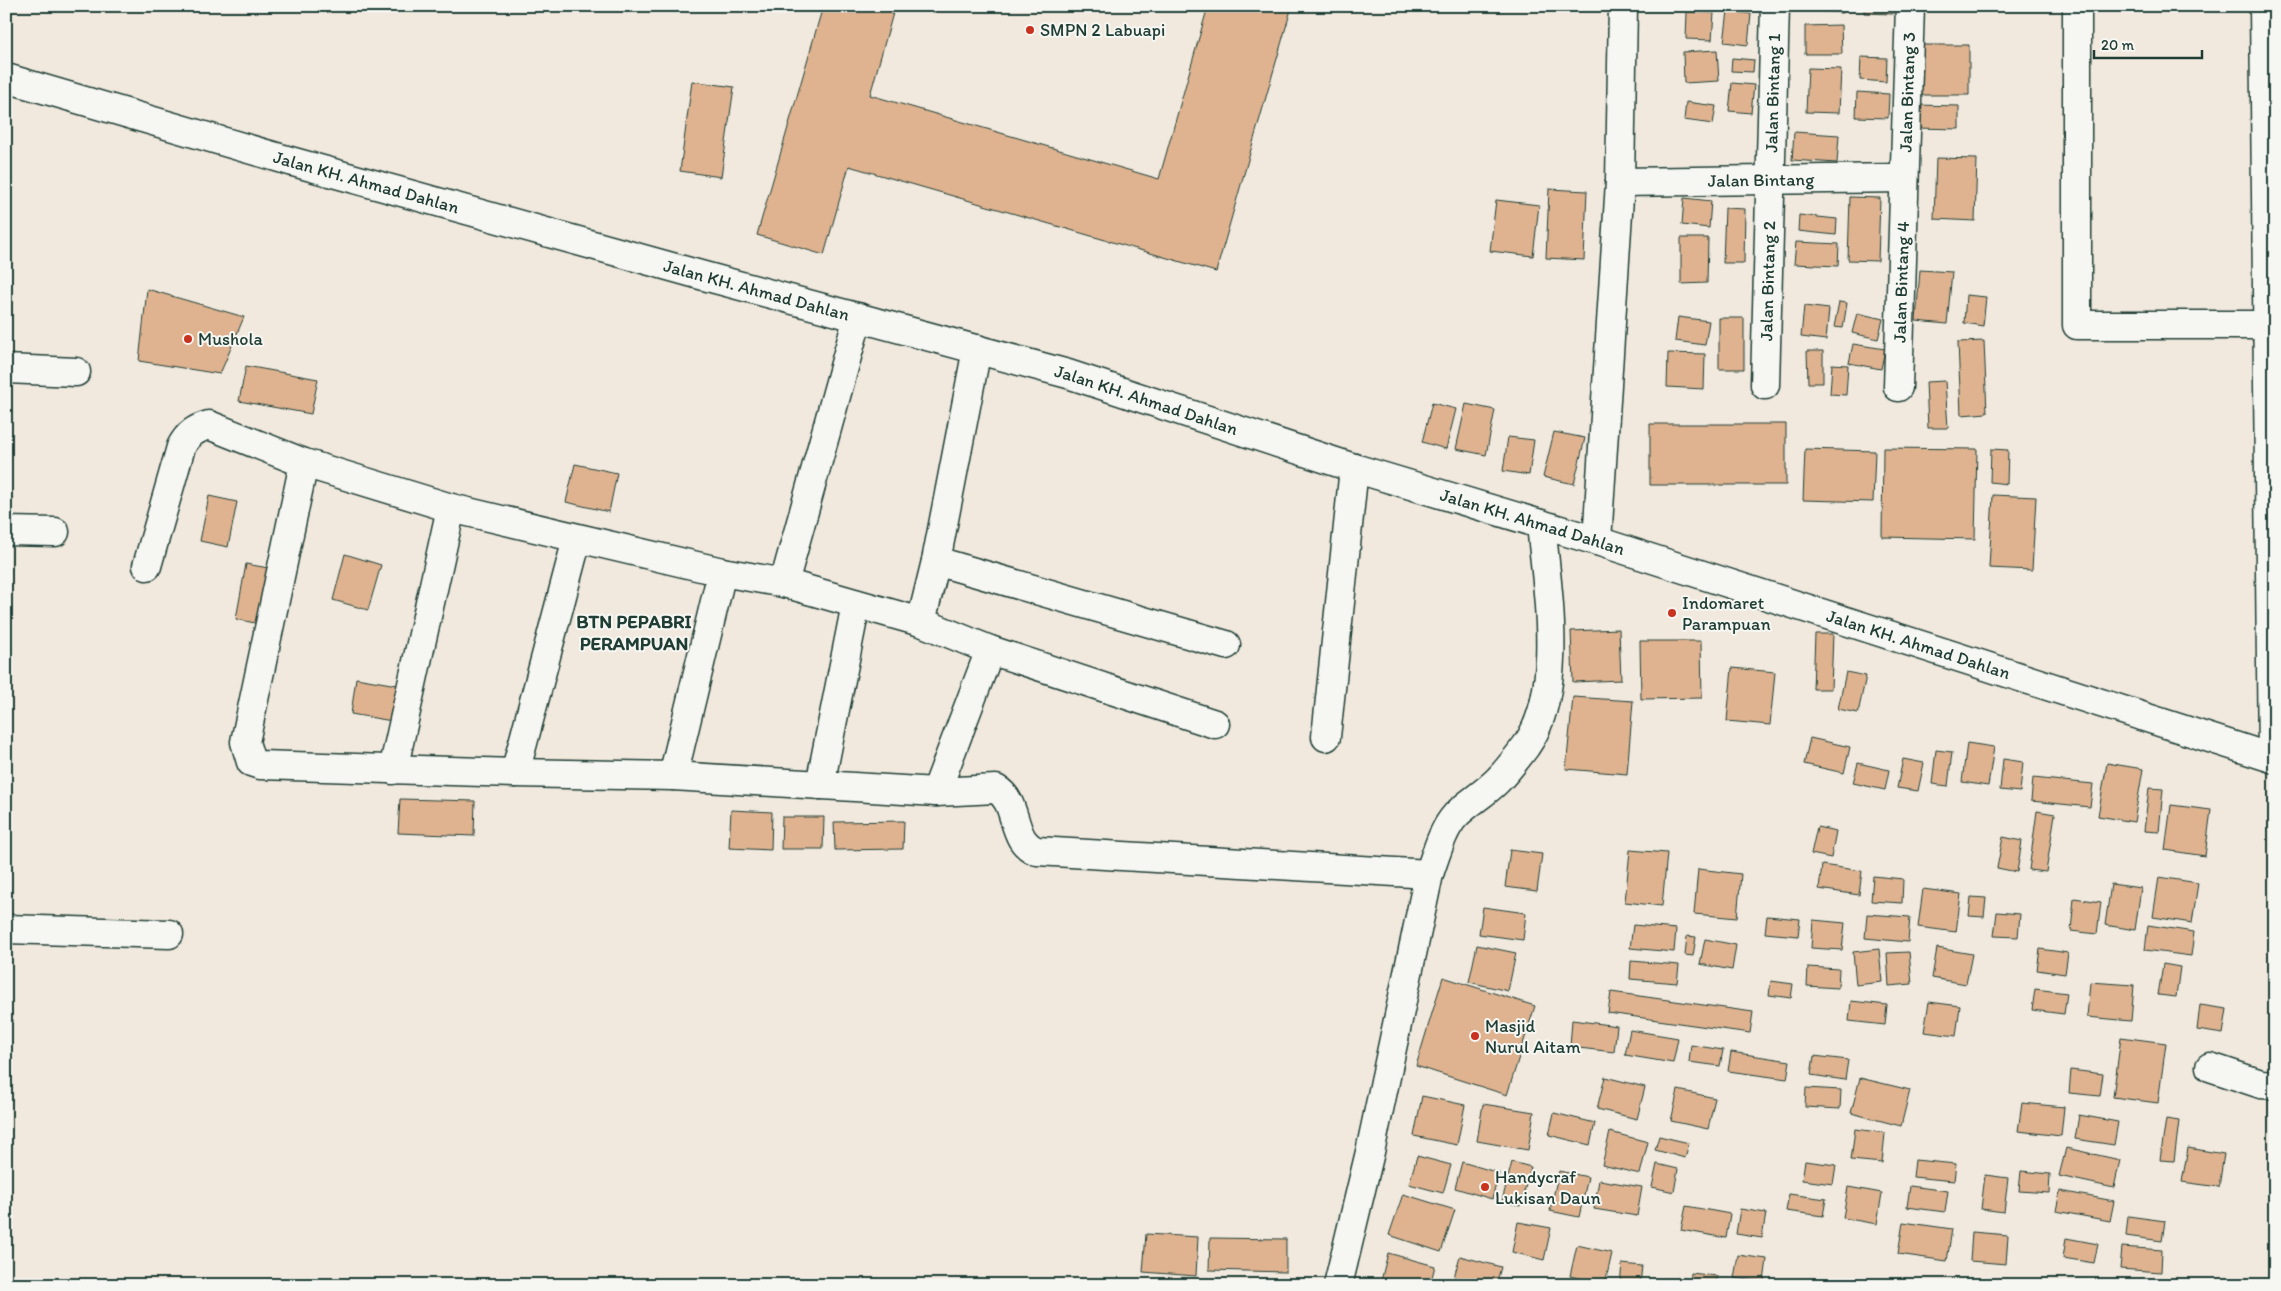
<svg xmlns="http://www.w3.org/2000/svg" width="2281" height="1291" font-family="Itim,sans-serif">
<rect width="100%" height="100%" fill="#f1e9de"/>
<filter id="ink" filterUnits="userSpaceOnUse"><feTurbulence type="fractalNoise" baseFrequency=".02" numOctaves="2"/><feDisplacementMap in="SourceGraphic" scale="10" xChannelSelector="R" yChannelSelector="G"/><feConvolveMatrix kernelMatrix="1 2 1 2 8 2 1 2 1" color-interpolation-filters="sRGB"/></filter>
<g filter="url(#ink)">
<path fill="#dfb390" stroke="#1f3d34" d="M823,6H895L870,95L1159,179L1208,6H1292L1216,272L849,166L824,255L757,235Z
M1814,6H1843V13L1814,11Z
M1864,6H1893V14L1864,13Z
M1728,11L1751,14L1748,45L1724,42Z
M1687,12L1714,13L1712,40L1686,39Z
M1841,25L1842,54H1805V26Z
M1918,45H1969V95H1918Z
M1717,50L1719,81L1684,83L1683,52Z
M1861,57L1887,58L1886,82L1860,80Z
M1732,58L1754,60L1753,72L1731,71Z
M1808,68L1841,69L1839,113L1806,112Z
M692,81L734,87L721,177L680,171Z
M1732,83L1754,85L1751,113L1729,111Z
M1857,92L1889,94L1888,118L1856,117Z
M1686,102L1716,106L1713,124L1684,120Z
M1917,105L1959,106V129L1916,128Z
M1794,132L1839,135L1837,163L1792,160Z
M1936,158L1977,159L1975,221L1934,219Z
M1549,189L1587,191L1584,260L1546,258Z
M1850,197L1880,198L1878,261L1848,260Z
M1684,198L1711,201L1709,228L1682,225Z
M1496,200L1539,205L1533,256L1490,251Z
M1725,208L1745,209L1744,263H1723Z
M1799,215L1837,219L1836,235L1798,231Z
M1681,238H1708L1707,283L1681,284Z
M1796,242L1839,244L1838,266L1794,264Z
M1920,270L1952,272L1947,324L1916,321Z
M147,289L244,317L220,374L139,361Z
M1966,295L1986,297L1983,326L1964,323Z
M1839,302L1847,303L1843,328L1834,327Z
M1804,306L1829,309L1826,340L1801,337Z
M1857,313L1883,319L1878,339L1852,333Z
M1678,317L1709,321L1705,345L1675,341Z
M1719,318H1744V369H1719Z
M1984,341L1987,413L1961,415L1958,342Z
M1853,344L1885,349L1881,369L1849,363Z
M1807,351H1823V383H1808Z
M1668,353L1705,354L1704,389L1667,387Z
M1832,364L1848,365L1846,395L1830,394Z
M246,366L318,379L311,414L239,401Z
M1945,381L1948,428H1928L1926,382Z
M1432,403L1456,409L1446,449L1422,442Z
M1466,404L1495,410L1486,455L1456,449Z
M1650,424H1786V485H1650Z
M1554,432L1585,438L1574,484L1543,477Z
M1508,437L1534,440L1529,475L1503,471Z
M1883,448L1977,449L1975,539L1882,537Z
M1805,449L1875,451L1873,502L1803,500Z
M1991,449L2008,450L2007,484L1990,482Z
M575,464L617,473L609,512L566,502Z
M1993,495L2036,497L2032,570L1989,568Z
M209,496L237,502L228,547L200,541Z
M345,554L381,565L368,610L333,600Z
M246,564L274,569L264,625L236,619Z
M1619,629L1621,680L1573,682L1571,631Z
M1815,634H1833L1831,689H1813Z
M1640,641H1701L1702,698L1641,699Z
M1732,668L1775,672L1770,725L1727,721Z
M1846,672L1866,676L1858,713L1838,709Z
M356,678L403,686L398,722L351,714Z
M1573,697L1633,701L1627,774L1566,769Z
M1810,738L1850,747L1844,773L1804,764Z
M1967,743L1994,747L1988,786L1962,782Z
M1936,750L1952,752L1948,786L1932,784Z
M1903,759L1924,763L1918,791L1897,788Z
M2003,759L2023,762L2020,792L2000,790Z
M1858,763L1889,770L1885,790L1853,783Z
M2107,763L2143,769L2134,822L2098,816Z
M2033,778L2093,784L2090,807L2031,801Z
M2149,788L2163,789L2159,832L2144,831Z
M400,799L475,801L474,836L398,833Z
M2171,805L2211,810L2205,856L2165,850Z
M731,810L772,812L771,850L729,848Z
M2037,811L2055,814L2046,872L2029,870Z
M782,817H824L823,849H781Z
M904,821L903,849L835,850L834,822Z
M1817,827L1836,831L1831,858L1811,854Z
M2003,837L2022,841L2017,872L1997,868Z
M1510,850L1542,854L1537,891L1505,887Z
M1630,850L1667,853L1662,906L1625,902Z
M1822,865L1862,871L1859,895L1819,889Z
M1698,869L1741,874L1737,918L1694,914Z
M1873,876L1903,879L1902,903L1871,901Z
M2159,877L2198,883L2192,923L2153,917Z
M2111,884L2141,888L2135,930L2105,925Z
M1923,889L1961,894L1956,932L1918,927Z
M1971,897L1986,898L1984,917L1969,916Z
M2074,898L2101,902L2097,934L2071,931Z
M1483,907L1526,913L1523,940L1479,934Z
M1997,912L2020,914L2018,937L1994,936Z
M1867,914L1910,917L1908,942L1865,938Z
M1767,916L1800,919L1798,936L1765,933Z
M1813,920L1845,923L1842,950L1811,948Z
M1633,925L1676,929L1674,952L1630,948Z
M2148,925L2194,932L2191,956L2145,950Z
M1687,936L1696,937L1693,956L1685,955Z
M1705,939L1736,945L1732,970L1700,964Z
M1477,945L1516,953L1508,991L1469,982Z
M1937,948L1972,954L1966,984L1932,978Z
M1879,949L1882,982L1856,985L1853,952Z
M2040,949L2068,953L2065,974L2037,970Z
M1909,952L1912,984L1889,986L1887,953Z
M1631,961L1679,965L1677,983L1630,979Z
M2163,964L2180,967L2176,997L2158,995Z
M1808,967L1839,969L1838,988L1807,986Z
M1443,977L1535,1006L1507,1095L1416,1066Z
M1771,981L1793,984L1791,998L1769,995Z
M2090,982L2134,985L2131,1021L2087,1017Z
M2035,989L2067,993L2064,1014L2032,1010Z
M1611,992L1753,1012L1750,1033L1608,1013Z
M1851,1001L1887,1005L1885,1025L1849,1021Z
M1929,1002L1960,1006L1956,1036L1924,1032Z
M2200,1005L2227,1009L2223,1034L2197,1030Z
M1572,1020L1617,1026L1614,1052L1570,1047Z
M1630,1030L1678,1038L1673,1063L1625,1055Z
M2121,1037L2166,1043L2158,1103L2113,1097Z
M1691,1045L1723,1050L1720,1066L1689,1062Z
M1731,1052L1790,1061L1787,1079L1728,1071Z
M1814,1056L1848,1060L1845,1080L1811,1075Z
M2071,1070L2103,1074L2100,1096L2069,1093Z
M1605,1077L1645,1087L1637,1119L1597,1109Z
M1860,1078L1910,1090L1901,1126L1851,1113Z
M1806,1088L1841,1090L1840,1109L1805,1107Z
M1678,1090L1715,1098L1708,1129L1671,1121Z
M1422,1096L1465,1105L1457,1145L1414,1136Z
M2022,1103L2064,1107L2061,1136L2018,1131Z
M1483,1104L1534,1112L1528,1150L1477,1141Z
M1554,1113L1595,1123L1590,1145L1549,1135Z
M2079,1115L2118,1122L2114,1145L2075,1139Z
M2166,1119L2179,1121L2174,1161L2160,1160Z
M1855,1129L1885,1133L1882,1163L1851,1160Z
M1610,1132L1648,1142L1640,1174L1602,1165Z
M1659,1136L1689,1143L1685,1158L1655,1150Z
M2066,1148L2120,1160L2114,1188L2059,1176Z
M2188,1148L2224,1154L2219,1187L2182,1182Z
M1417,1156L1451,1165L1443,1193L1409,1184Z
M1915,1160L1956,1164L1954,1181L1913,1177Z
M1805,1161L1836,1165L1833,1184L1802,1180Z
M1462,1162L1499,1173L1492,1199L1455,1188Z
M1512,1162L1531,1167L1520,1206L1502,1201Z
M1657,1164L1678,1169L1674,1192L1652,1187Z
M1559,1171L1588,1177L1579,1217L1550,1211Z
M2021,1171L2050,1174L2049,1193L2019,1191Z
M1985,1175L2008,1178L2004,1212L1981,1209Z
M1599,1180L1642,1187L1637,1216L1594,1209Z
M1910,1186L1948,1191L1945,1212L1907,1207Z
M1848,1187L1882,1193L1877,1224L1843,1218Z
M2060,1191L2114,1201L2110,1221L2056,1211Z
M1403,1194L1455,1210L1441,1252L1389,1235Z
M1789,1194L1826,1199L1823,1216L1786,1211Z
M1686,1206L1730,1214L1726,1238L1681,1230Z
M1740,1209L1766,1213L1762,1238L1736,1234Z
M2128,1216L2165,1221L2162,1241L2126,1236Z
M1518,1222L1551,1228L1544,1260L1512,1252Z
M1903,1222L1952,1229L1947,1261L1898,1254Z
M1972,1232L2008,1235L2006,1264L1970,1261Z
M1146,1234L1198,1237L1196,1276L1143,1272Z
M1210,1238L1286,1239V1272L1209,1270Z
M2066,1238L2098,1244L2094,1263L2063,1258Z
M1577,1245L1612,1253L1605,1284L1570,1276Z
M2122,1247L2162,1250L2161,1272L2120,1269Z
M1388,1253L1435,1266L1430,1285H1380Z
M1738,1255L1767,1259L1764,1282L1734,1278Z
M1460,1256L1501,1267L1496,1285H1480L1454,1277Z
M1622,1264L1642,1266L1640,1285H1620Z
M1691,1273L1717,1276L1716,1285H1690Z"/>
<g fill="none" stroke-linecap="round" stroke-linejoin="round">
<defs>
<g id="minor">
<path d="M2077,6V325H2267"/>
<path d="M2264,6L2272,758"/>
<path id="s1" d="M1620,182L1904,178"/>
<path d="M6,369L76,372"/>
<path id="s2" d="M1765,385L1775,6"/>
<path id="s3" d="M1898,387L1910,6"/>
<path d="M304,463L245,742L251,762L260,765L515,773L673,776L936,792L996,789C1020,802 1009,841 1037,851L1429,874"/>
<path d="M6,531L55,532"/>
<path d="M1597,541L1620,182L1623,6"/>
<path d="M936,561L1226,645"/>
<path d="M147,566L181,447C188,434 195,429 209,425L304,463L451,508L722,572L784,583L921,622L936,561L977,349"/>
<path d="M784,583L858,317"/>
<path d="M921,622L990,650L1215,724"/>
<path d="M1326,737L1354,468"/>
<path d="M393,770L451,508"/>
<path d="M515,773L577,539"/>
<path d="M673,776L722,572"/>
<path d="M820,785L856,604"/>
<path d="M936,792L990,650"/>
<path d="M6,929L169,934"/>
<path d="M2210,1067L2261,1084L2275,1085"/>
<path d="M1338,1285L1370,1152L1429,874C1436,855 1442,830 1456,815C1468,803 1484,794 1497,781C1507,771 1517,758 1526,746C1565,691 1547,589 1541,524"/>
</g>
<g id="tertiary">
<path id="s4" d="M6,78L290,161L704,276L1068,374L1354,468L1597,541L2275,759"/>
</g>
</defs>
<use href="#minor" stroke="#1f3d34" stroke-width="31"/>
<use href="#tertiary" stroke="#1f3d34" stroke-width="31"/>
<use href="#minor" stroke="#f6f6f2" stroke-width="28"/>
<use href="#tertiary" stroke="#f6f6f2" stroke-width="28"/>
</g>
</g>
<g fill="#c8321e" stroke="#f6f6f2" stroke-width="2">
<circle cx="1030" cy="30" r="5"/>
<circle cx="188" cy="339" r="5"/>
<circle cx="1672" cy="613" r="5"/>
<circle cx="1475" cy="1036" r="5"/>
<circle cx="1485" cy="1187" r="5"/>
</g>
<g text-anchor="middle" stroke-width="4" stroke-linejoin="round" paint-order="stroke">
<g font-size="18" fill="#1f3d34" stroke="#f6f6f2" text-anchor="start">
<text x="1040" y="36">SMPN 2 Labuapi</text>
<text x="198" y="345">Mushola</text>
<text x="1682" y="609">Indomaret<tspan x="1682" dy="21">Parampuan</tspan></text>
<text x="1485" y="1032">Masjid<tspan x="1485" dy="21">Nurul Aitam</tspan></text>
<text x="1495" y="1183">Handycraf<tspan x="1495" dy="21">Lukisan Daun</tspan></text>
</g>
<g font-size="18" fill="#1f3d34" stroke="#f6f6f2">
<text dy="6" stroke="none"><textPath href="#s2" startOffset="292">Jalan Bintang 1</textPath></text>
<text dy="6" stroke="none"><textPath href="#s3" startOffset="295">Jalan Bintang 3</textPath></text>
<text dy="6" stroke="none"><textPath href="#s1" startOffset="141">Jalan Bintang</textPath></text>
<text dy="6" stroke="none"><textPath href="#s4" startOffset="375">Jalan KH. Ahmad Dahlan</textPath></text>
<text dy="6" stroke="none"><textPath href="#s2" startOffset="104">Jalan Bintang 2</textPath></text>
<text dy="6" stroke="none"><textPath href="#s3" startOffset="105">Jalan Bintang 4</textPath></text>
<text dy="6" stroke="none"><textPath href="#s4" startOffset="780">Jalan KH. Ahmad Dahlan</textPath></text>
<text dy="6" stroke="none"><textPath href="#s4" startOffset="1185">Jalan KH. Ahmad Dahlan</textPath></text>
<text dy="6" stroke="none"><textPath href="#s4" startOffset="1590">Jalan KH. Ahmad Dahlan</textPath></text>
<text dy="6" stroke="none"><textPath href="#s4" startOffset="1995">Jalan KH. Ahmad Dahlan</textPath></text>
</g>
<g font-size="19" font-weight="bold" fill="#1f3d34" stroke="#f6f6f2">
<text x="634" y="628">BTN PEPABRI<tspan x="634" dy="22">PERAMPUAN</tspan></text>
</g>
</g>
<rect width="2281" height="1291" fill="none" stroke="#f6f6f2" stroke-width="25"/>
<rect x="12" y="12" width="2256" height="1266" fill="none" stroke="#1f3d34" stroke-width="2" filter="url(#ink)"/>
<path d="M2094 50v8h108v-8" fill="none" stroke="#1f3d34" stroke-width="2.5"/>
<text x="2101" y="50" font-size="15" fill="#1f3d34" stroke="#f6f6f2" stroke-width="4" paint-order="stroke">20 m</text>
</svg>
